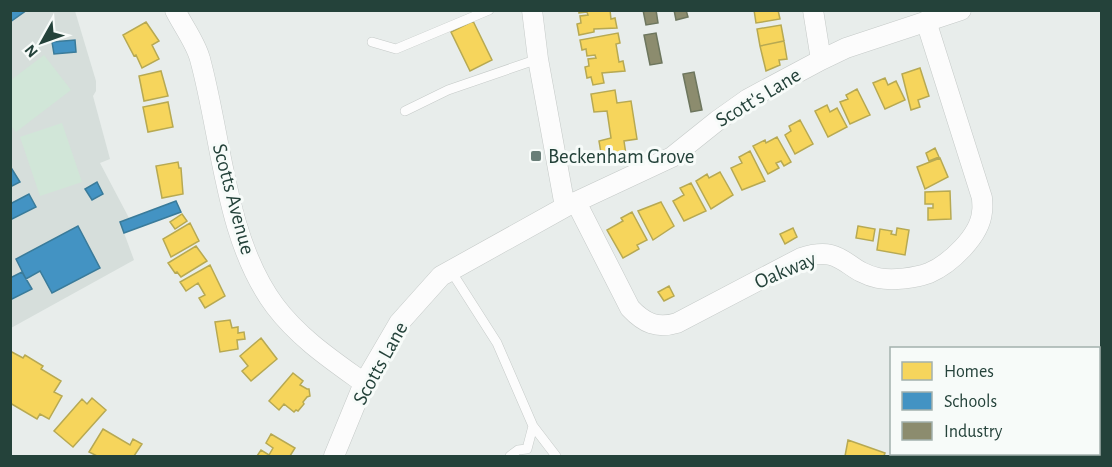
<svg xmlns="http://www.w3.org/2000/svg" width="1112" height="467" font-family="'Alegreya Sans',sans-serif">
<rect width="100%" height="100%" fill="#e8edeb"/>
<path fill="#d6dedb" d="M11,11H75L96,81V91L93,96L110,159L100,163L129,218L120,222L134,260L11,328Z"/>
<path fill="#d1e6d8" d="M44,55L71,90L16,132L11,126V80Z
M62,123L82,182L40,196L20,137Z"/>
<path fill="#f6d55c" stroke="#b7a952" stroke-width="1.5" d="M579,10H610L611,19L615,18L617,28L594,29V32L579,35L577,24L581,23L580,16L588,15L587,12L579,13Z
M754,10H778L780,19L756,23Z
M473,21L492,60L470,71L451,32Z
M146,22L159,41L152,45L159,59L142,68L136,55L134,56L123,35Z
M781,25L784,41L760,46L757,29Z
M618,33L620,43L616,44L619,62L623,61L625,71L602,73L604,83L593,85L591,77L587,78L585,67L589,66L588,59L596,58L595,55L587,56L586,49L582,50L580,40Z
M784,41L787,59L779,60L780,65L766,71L760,46Z
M920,68L929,96L918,100L920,107L911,110L902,74Z
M161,71L168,96L144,101L139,76Z
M885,78L888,85L896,81L905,100L885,109L873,83Z
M857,89L870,115L850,124L840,102L848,99L846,95Z
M615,90L617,103L631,101L637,139L624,141L626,155L602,159L599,141L611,138L607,111L594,112L591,94Z
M168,102L173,127L148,132L143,107Z
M827,105L830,112L837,108L847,127L828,137L815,111Z
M800,120L813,144L795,154L785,135L791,131L789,126Z
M777,137L791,162L784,166L781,161L776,163L779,168L768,174L753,146L765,140L766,143Z
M935,148L939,157L929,161L926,153Z
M750,151L765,181L742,190L731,168L742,163L739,157Z
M940,158L948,177L925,189L917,167Z
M178,162L179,168H181L183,194L162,198L156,166Z
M720,172L733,195L711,209L696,181L707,174L709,178Z
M691,183L706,211L684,221L673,201L684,195L680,188Z
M950,191L951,219L928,220V208H933V204H925V192Z
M661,202L674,226L653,240L638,211Z
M632,212L647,240L637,245L639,249L623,258L607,230L623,221L621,218Z
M182,214L187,221L175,229L170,222Z
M190,223L199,241L171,257L163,239Z
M858,226L875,229L873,241L856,238Z
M793,228L797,237L785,244L780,234Z
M897,228L909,230L905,255L877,250L880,229L892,231L891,234L896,235Z
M196,246L207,261L181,277L177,272L175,273L168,263Z
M210,265L225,296L205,308L199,298L205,295L198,283L186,291L180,282Z
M669,286L674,296L664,301L658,292Z
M230,320L232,328L238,327V333L244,332L245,339L237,340L238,349L220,352L215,322Z
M261,338L277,359L251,381L242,371L248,366L240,356Z
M10,351L23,358L25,355L43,366L41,369L61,381L54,392L62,396L49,419L40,414L37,419L10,403Z
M293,373L303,381L300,385L307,389H309L310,396L307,397L303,402L304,404L298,411L296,410L294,412L284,404L279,410L269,401Z
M92,398L106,410L73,447L54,431L82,399L87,404Z
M103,429L130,445L133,439L142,444L134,456H97L89,452Z
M271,434L295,448L290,456H257L261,450L269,455L273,448L266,443Z
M848,440L885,453L884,456H845Z"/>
<path fill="#4393c3" stroke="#3a7b9a" stroke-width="1.5" d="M10,10H27L10,22Z
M75,40L76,52L54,54L52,42Z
M10,166L20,182L10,187Z
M97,182L103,194L92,200L85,189Z
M29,194L36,207L10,220V204Z
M176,201L181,212L124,233L120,222Z
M78,226L100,268L52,293L40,271L26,279L16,259Z
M22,272L32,289L10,300V278Z"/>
<path fill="#8c8c6e" stroke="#6d765e" stroke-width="1.5" d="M643,10H656L658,23L646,25Z
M674,10H686L688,17L676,20Z
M656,33L662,63L650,65L644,35Z
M694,72L702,110L691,112L683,74Z"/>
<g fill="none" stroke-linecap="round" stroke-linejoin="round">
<defs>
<path id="service" d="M372,42L396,49L489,10
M405,111L448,90L538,59
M451,271L497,343L533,426L556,456
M510,456L518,450L527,449L533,426"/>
<path id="minor" d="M175,10C183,26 196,43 200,59C222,139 225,239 275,306C299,338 332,360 364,383
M532,10L538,59L565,207
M813,10L821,60
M576,202L630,308C644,323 657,329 677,323L801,258C844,244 844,271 878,278C893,281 915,278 929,273C950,264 980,236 982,212C983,207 982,202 982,198L926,21
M1098,437L1102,435
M334,456L364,383L399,323L441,276L565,207L672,157L717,121L748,99L821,60L846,48L961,10
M1078,456L1081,454"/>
</defs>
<use href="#service" stroke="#c5cac8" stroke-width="10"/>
<use href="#minor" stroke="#c5cac8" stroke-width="21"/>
<use href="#service" stroke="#fcfcfc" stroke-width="9"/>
<use href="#minor" stroke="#fcfcfc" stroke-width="20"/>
</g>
<rect fill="#697e78" stroke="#f7fbf9" stroke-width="2" x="530" y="150" width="12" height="12" rx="3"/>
<g text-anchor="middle" stroke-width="6" stroke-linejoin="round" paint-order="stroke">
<g font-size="21" fill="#24423a" stroke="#f7fbf9">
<text transform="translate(758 97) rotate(-31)" y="7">Scott's Lane</text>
<text transform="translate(234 199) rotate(75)" y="7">Scotts Avenue</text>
<text transform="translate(785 270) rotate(-23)" y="7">Oakway</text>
<text transform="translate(380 363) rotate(-61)" y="7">Scotts Lane</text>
</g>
<g font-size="21" fill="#24423a" stroke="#f7fbf9" text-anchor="start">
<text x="548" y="163">Beckenham Grove</text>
</g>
</g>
<rect width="1112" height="467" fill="none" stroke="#24423a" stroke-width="24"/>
<rect x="890" y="347" width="210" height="108" fill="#f7fbf9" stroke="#a3b1ad" stroke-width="1.5"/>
<rect x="902" y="362" width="30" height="18" fill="#f6d55c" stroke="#a3b1ad" stroke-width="1.5"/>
<text x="944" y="377" font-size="18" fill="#24423a">Homes</text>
<rect x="902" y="392" width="30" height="18" fill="#4393c3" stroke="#a3b1ad" stroke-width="1.5"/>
<text x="944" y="407" font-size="18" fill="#24423a">Schools</text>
<rect x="902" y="422" width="30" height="18" fill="#8c8c6e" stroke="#a3b1ad" stroke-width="1.5"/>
<text x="944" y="437" font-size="18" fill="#24423a">Industry</text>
<g transform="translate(42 42) rotate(230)" stroke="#f7fbf9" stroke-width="4.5" paint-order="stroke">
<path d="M0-4.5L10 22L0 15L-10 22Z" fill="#24423a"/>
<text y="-9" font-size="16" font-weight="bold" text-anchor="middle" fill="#24423a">N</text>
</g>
</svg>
